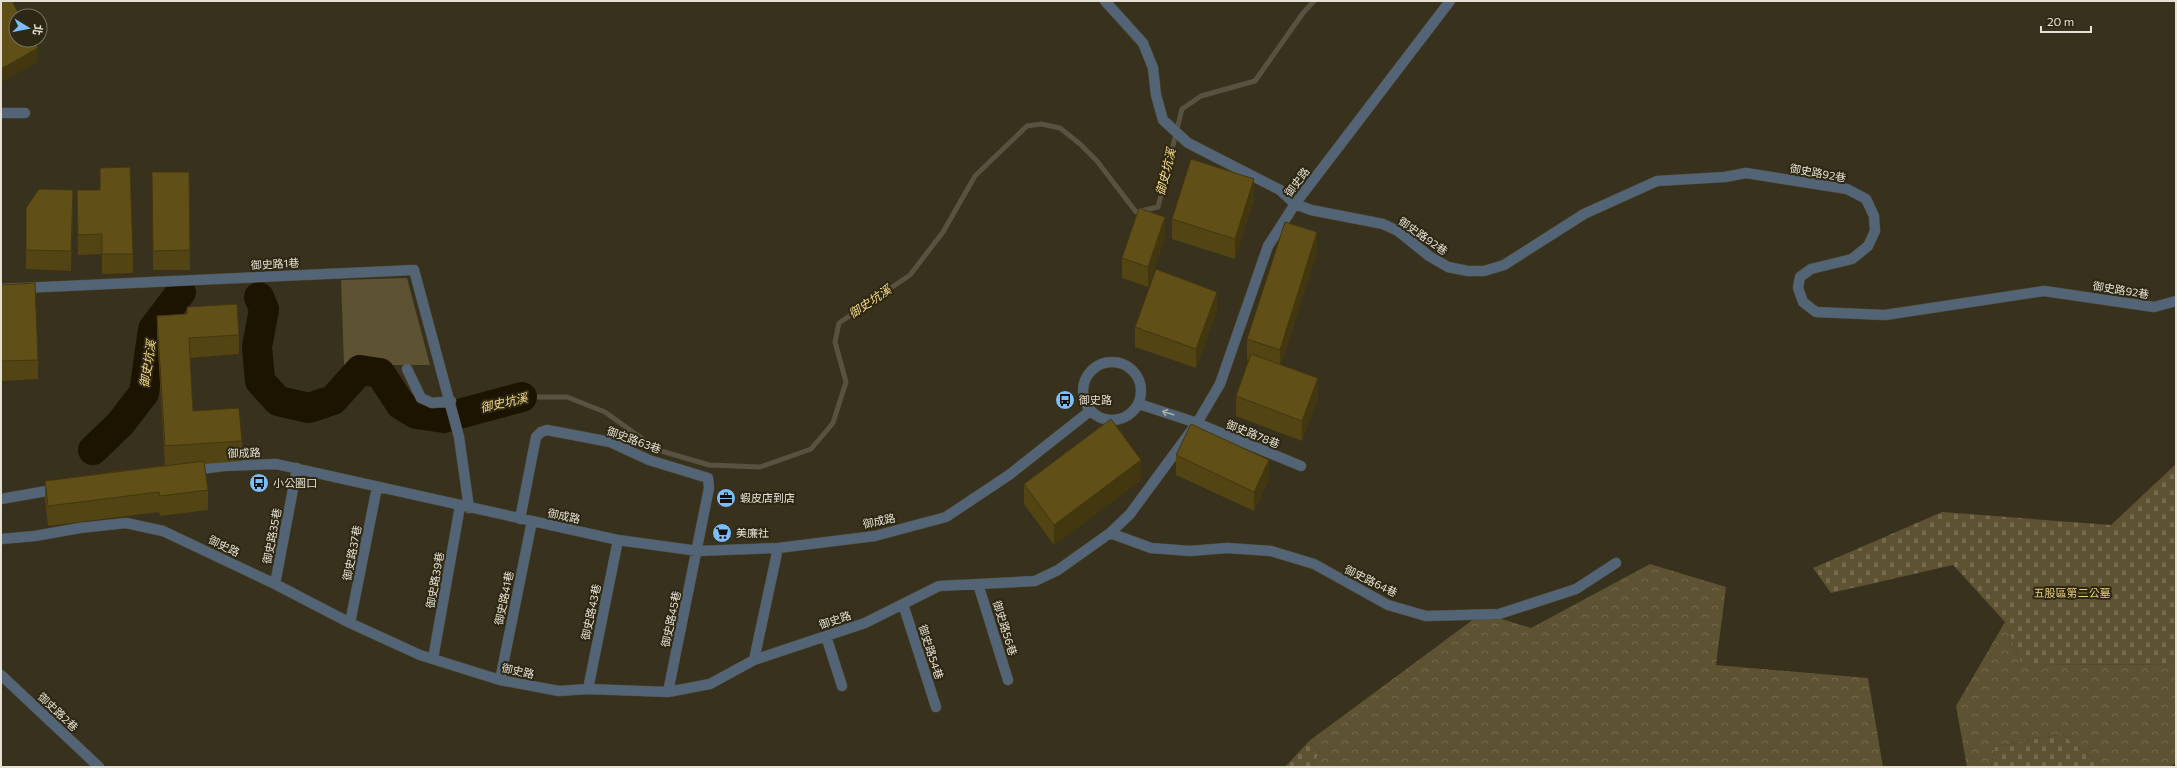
<svg xmlns="http://www.w3.org/2000/svg" width="2177" height="768" font-family="Commissioner,'Noto Sans TC',sans-serif">
<defs>
<pattern id="forest-crowns" width="20" height="18" patternUnits="userSpaceOnUse"><rect width="20" height="18" fill="#5d5231"/><path d="M2 6a3 3 0 1 1 6 0M12 15a3 3 0 1 1 6 0" fill="none" stroke="#746b4e"/></pattern>
<pattern id="cemetery-stones" width="16" height="16" patternUnits="userSpaceOnUse"><rect width="16" height="16" fill="#5d5231"/><path d="M2 7V4a2 2 0 0 1 4 0v3zM10 15v-3a2 2 0 0 1 4 0v3z" fill="#746b4e"/></pattern>
</defs>
<rect width="100%" height="100%" fill="#37311d"/>
<path fill="#5d5231" d="M407,278L430,365H344L341,280Z"/>
<path fill="url(#forest-crowns)" d="M1650,564L1726,587L1716,665L1868,678L1883,767H1311L1320,752L1309,741L1482,613L1531,628Z
M2005,622L2022,665L2175,664L2176,763L2170,767H2103L2062,734L1995,747L1991,767H1967L1956,706Z"/>
<path fill="url(#cemetery-stones)" d="M2176,464V743L2175,664L2022,665L2005,622L1953,565L1831,593L1813,568L1942,512L2111,525Z
M2062,734L2103,767H1991L1995,747Z
M1309,741L1320,752L1311,767H1285Z"/>
<g fill="none" stroke-linecap="round" stroke-linejoin="round">
<path stroke="#585240" stroke-width="5" d="M522,397H567L605,412L658,450L709,465L760,467L811,449L833,423L846,382L835,342L839,323L910,275L943,232L975,176L1027,126L1041,124L1060,128L1080,144L1097,161L1136,212L1158,207L1182,109L1201,96L1255,81L1303,13L1314,1"/>
<path stroke="#1c1400" stroke-width="30" d="M259,297L264,309L257,347L260,381L278,401L309,408L333,400L360,370L380,373L401,405L416,414L444,418L522,397
M93,450L120,424L144,393L153,329L181,292"/>
<defs>
<path id="minor" d="M1105,1L1143,43L1153,68L1156,95L1163,120L1188,143L1280,190L1295,204L1311,210L1383,224L1398,231L1429,256L1448,267L1468,271H1484L1504,265L1584,214L1657,181L1725,177L1746,173L1847,189L1866,199L1874,216L1875,231L1868,246L1852,259L1811,269L1800,277L1798,288L1803,302L1816,312L1885,315L2044,291L2154,307L2176,301
M1,113H25
M1,289L414,270L459,437L469,508
M1083 391a29 29 0 1 1 58 0a29 29 0 1 1-58 0Z
M407,369L421,398L432,403L451,401
M1139,404L1197,423L1301,466
M193,470L224,466L276,464L618,540L698,551L778,548L875,536L946,517L1009,475L1090,411
M1,499L58,489
M520,519L536,437L541,432L547,430L610,442L649,460L708,478L709,488L668,692
M1110,533L1151,548L1190,551L1227,548L1271,551L1314,564L1388,605L1426,616L1499,614L1576,589L1616,563
M1,539L35,536L80,528L126,523L163,531L275,584L350,623L420,655L500,680L559,691L588,689L668,692L710,684L754,660L865,623L939,586L1035,581L1058,570L1110,533L1130,514L1197,423L1220,384L1268,246L1295,204L1450,1
M275,584L297,468
M978,584L1008,680
M903,604L936,707
M350,623L377,487
M826,636L842,686
M433,659L460,506
M754,660L778,548
M1,675L99,767
M500,680L532,521
M588,689L618,540"/>
</defs>
<use href="#minor" stroke="#534d3a" stroke-width="11"/>
<use href="#minor" stroke="#526475" stroke-width="10"/>
</g>
<path fill="#534413" d="M100,168L133,254V273L102,274V254L78,255L77,190H100Z
M152,172H189L190,270H153Z
M1254,199L1235,259L1172,239V219Z
M26,208L73,210L71,271L26,269Z
M1165,237L1148,287L1122,278V258Z
M1317,252L1281,365L1318,398L1302,441L1236,416V396L1249,360L1247,359V339Z
M1,285L38,360V379L1,381Z
M187,307L239,335V354L190,358L193,411L242,441V461L204,464L208,490V510L160,516L159,512L48,526L45,500V481L165,465L157,335V316L187,314Z
M1217,311L1196,368L1135,347V327Z
M1176,455L1269,480L1254,511L1176,475Z
M1141,480L1054,545L1024,504V484Z"/>
<path fill="#43370f" d="M38,48V62L1,83V69Z
M1254,179V199L1235,259V239Z
M73,190V210L71,271V251Z
M1165,217V237L1148,287V267Z
M1317,232V252L1280,369V350Z
M1217,292V311L1196,368V349Z
M1318,378V398L1302,441V421Z
M1141,460V480L1054,545V525Z
M1269,460V480L1254,511V492Z"/>
<path fill="#604f16" stroke="#43370f" d="M1,1H12L20,16H16V40H34L38,48L1,69Z
M1191,159L1254,179L1235,239L1172,219Z
M130,167L133,254H102V234L78,235L77,190H100V168Z
M152,172H189L190,250L153,251Z
M39,189L73,190L71,251L26,250V208Z
M1139,208L1165,217L1148,267L1122,258Z
M1285,222L1317,232L1280,350L1247,339Z
M1156,269L1217,292L1196,349L1135,327Z
M35,283L38,360L1,361V285Z
M237,304L239,335L189,338L193,411L239,408L242,441L165,446L157,316L187,314V307Z
M1251,354L1318,378L1302,421L1236,396Z
M1111,419L1141,460L1054,525L1024,484Z
M1191,424L1269,460L1254,492L1176,455Z
M204,461L208,490L160,496L159,492L48,506L45,481Z"/>
<defs><path id="oneway-shaft" d="M-6 0H5M1.5-3L5.5 0L1.5 3" fill="none" stroke-width="1.6" stroke-linecap="round" stroke-linejoin="round"/></defs>
<use stroke="#aaafaf" href="#oneway-shaft" transform="translate(1168 413) rotate(-162)"/>
<defs>
<symbol id="bus-disc" viewBox="-11 -11 22 22"><circle r="9.5" fill="#7cbef9" stroke="#2d2713"/><path d="M-5-6H5V4H4V6H2V4H-2V6H-4V4H-5ZM-3.5-4V0h7V-4ZM-3.5 1.2v1.5H-2V1.2ZM2 1.2v1.5H3.5V1.2Z" fill="#111"/></symbol>
<symbol id="office-disc" viewBox="-11 -11 22 22"><circle r="9.5" fill="#7cbef9" stroke="#2d2713"/><path d="M-6-3h4V-5.5h4V-3h4V5H-6ZM-1-4.5V-3h2v-1.5ZM-6 0V1H6V0Z" fill="#111"/></symbol>
<symbol id="supermarket-disc" viewBox="-11 -11 22 22"><circle r="9.5" fill="#7cbef9" stroke="#2d2713"/><path d="M-6-5.5h2.5l.6 2H6L4.5 2H-2.5L-4.4-4H-6ZM-1.5 3.2a1.3 1.3 0 1 0 .1 0ZM3 3.2a1.3 1.3 0 1 0 .1 0Z" fill="#111"/></symbol>
</defs>
<g fill-rule="evenodd">
<use href="#bus-disc" x="1054" y="389" width="22" height="22"/>
<use href="#bus-disc" x="248" y="472" width="22" height="22"/>
<use href="#office-disc" x="715" y="487" width="22" height="22"/>
<use href="#supermarket-disc" x="711" y="522" width="22" height="22"/>
</g>
<g text-anchor="middle" stroke-width="4" stroke-linejoin="round" paint-order="stroke">
<g font-size="11" fill="#e5e1d5" stroke="#2d2713">
<text transform="translate(1818 173) rotate(10)" y="4">御史路92巷</text>
<text transform="translate(1297 182) rotate(-53)" y="4">御史路</text>
<text transform="translate(1423 236) rotate(35)" y="4">御史路92巷</text>
<text transform="translate(275 264) rotate(-3)" y="4">御史路1巷</text>
<text transform="translate(2121 290) rotate(9)" y="4">御史路92巷</text>
<text transform="translate(1253 434) rotate(22)" y="4">御史路78巷</text>
<text transform="translate(634 440) rotate(20)" y="4">御史路63巷</text>
<text transform="translate(244 453) rotate(-2)" y="4">御成路</text>
<text transform="translate(564 516) rotate(12)" y="4">御成路</text>
<text transform="translate(879 521) rotate(-12)" y="4">御成路</text>
<text transform="translate(272 536) rotate(-79)" y="4">御史路35巷</text>
<text transform="translate(224 546) rotate(26)" y="4">御史路</text>
<text transform="translate(352 553) rotate(-79)" y="4">御史路37巷</text>
<text transform="translate(435 580) rotate(-80)" y="4">御史路39巷</text>
<text transform="translate(1371 581) rotate(26)" y="4">御史路64巷</text>
<text transform="translate(504 598) rotate(-78)" y="4">御史路41巷</text>
<text transform="translate(591 612) rotate(-78)" y="4">御史路43巷</text>
<text transform="translate(671 619) rotate(-78)" y="4">御史路45巷</text>
<text transform="translate(835 620) rotate(-18)" y="4">御史路</text>
<text transform="translate(1005 628) rotate(73)" y="4">御史路56巷</text>
<text transform="translate(931 652) rotate(72)" y="4">御史路54巷</text>
<text transform="translate(518 671) rotate(12)" y="4">御史路</text>
<text transform="translate(58 712) rotate(43)" y="4">御史路2巷</text>
</g>
<g font-size="11" fill="#e5e1d5" stroke="#2d2713" text-anchor="start">
<text x="1079" y="404">御史路</text>
<text x="273" y="487">小公園口</text>
<text x="740" y="502">蝦皮店到店</text>
<text x="736" y="537">美廉社</text>
</g>
<g font-size="11" fill="#e9cf7c" stroke="#2d2713">
<text x="2072" y="597">五股區第二公墓</text>
</g>
<g font-size="12" font-style="italic" fill="#f8dd8a" stroke="#2d2713">
<text transform="translate(1166 172) rotate(-76)" y="4">御史坑溪</text>
<text transform="translate(870 302) rotate(-34)" y="4">御史坑溪</text>
<text transform="translate(148 364) rotate(-81)" y="4">御史坑溪</text>
<text transform="translate(504 403) rotate(-13)" y="4">御史坑溪</text>
</g>
</g>
<rect width="2177" height="768" fill="none" stroke="#e5e1d5" stroke-width="4"/>
<g transform="translate(28 28) rotate(100)"><circle r="19" fill="#2d2713" stroke="#777161"/>
<path d="M0-3L7 15L0 10L-7 15Z" fill="#7cbef9"/>
<text y="-6" font-size="11" font-weight="bold" text-anchor="middle" fill="#e5e1d5">北</text>
</g>
<path d="M2041 26v6h50v-6" fill="none" stroke="#e5e1d5" stroke-width="2"/>
<text x="2047" y="26" font-size="12" fill="#e5e1d5" stroke="#2d2713" stroke-width="3" paint-order="stroke">20 m</text>
</svg>
